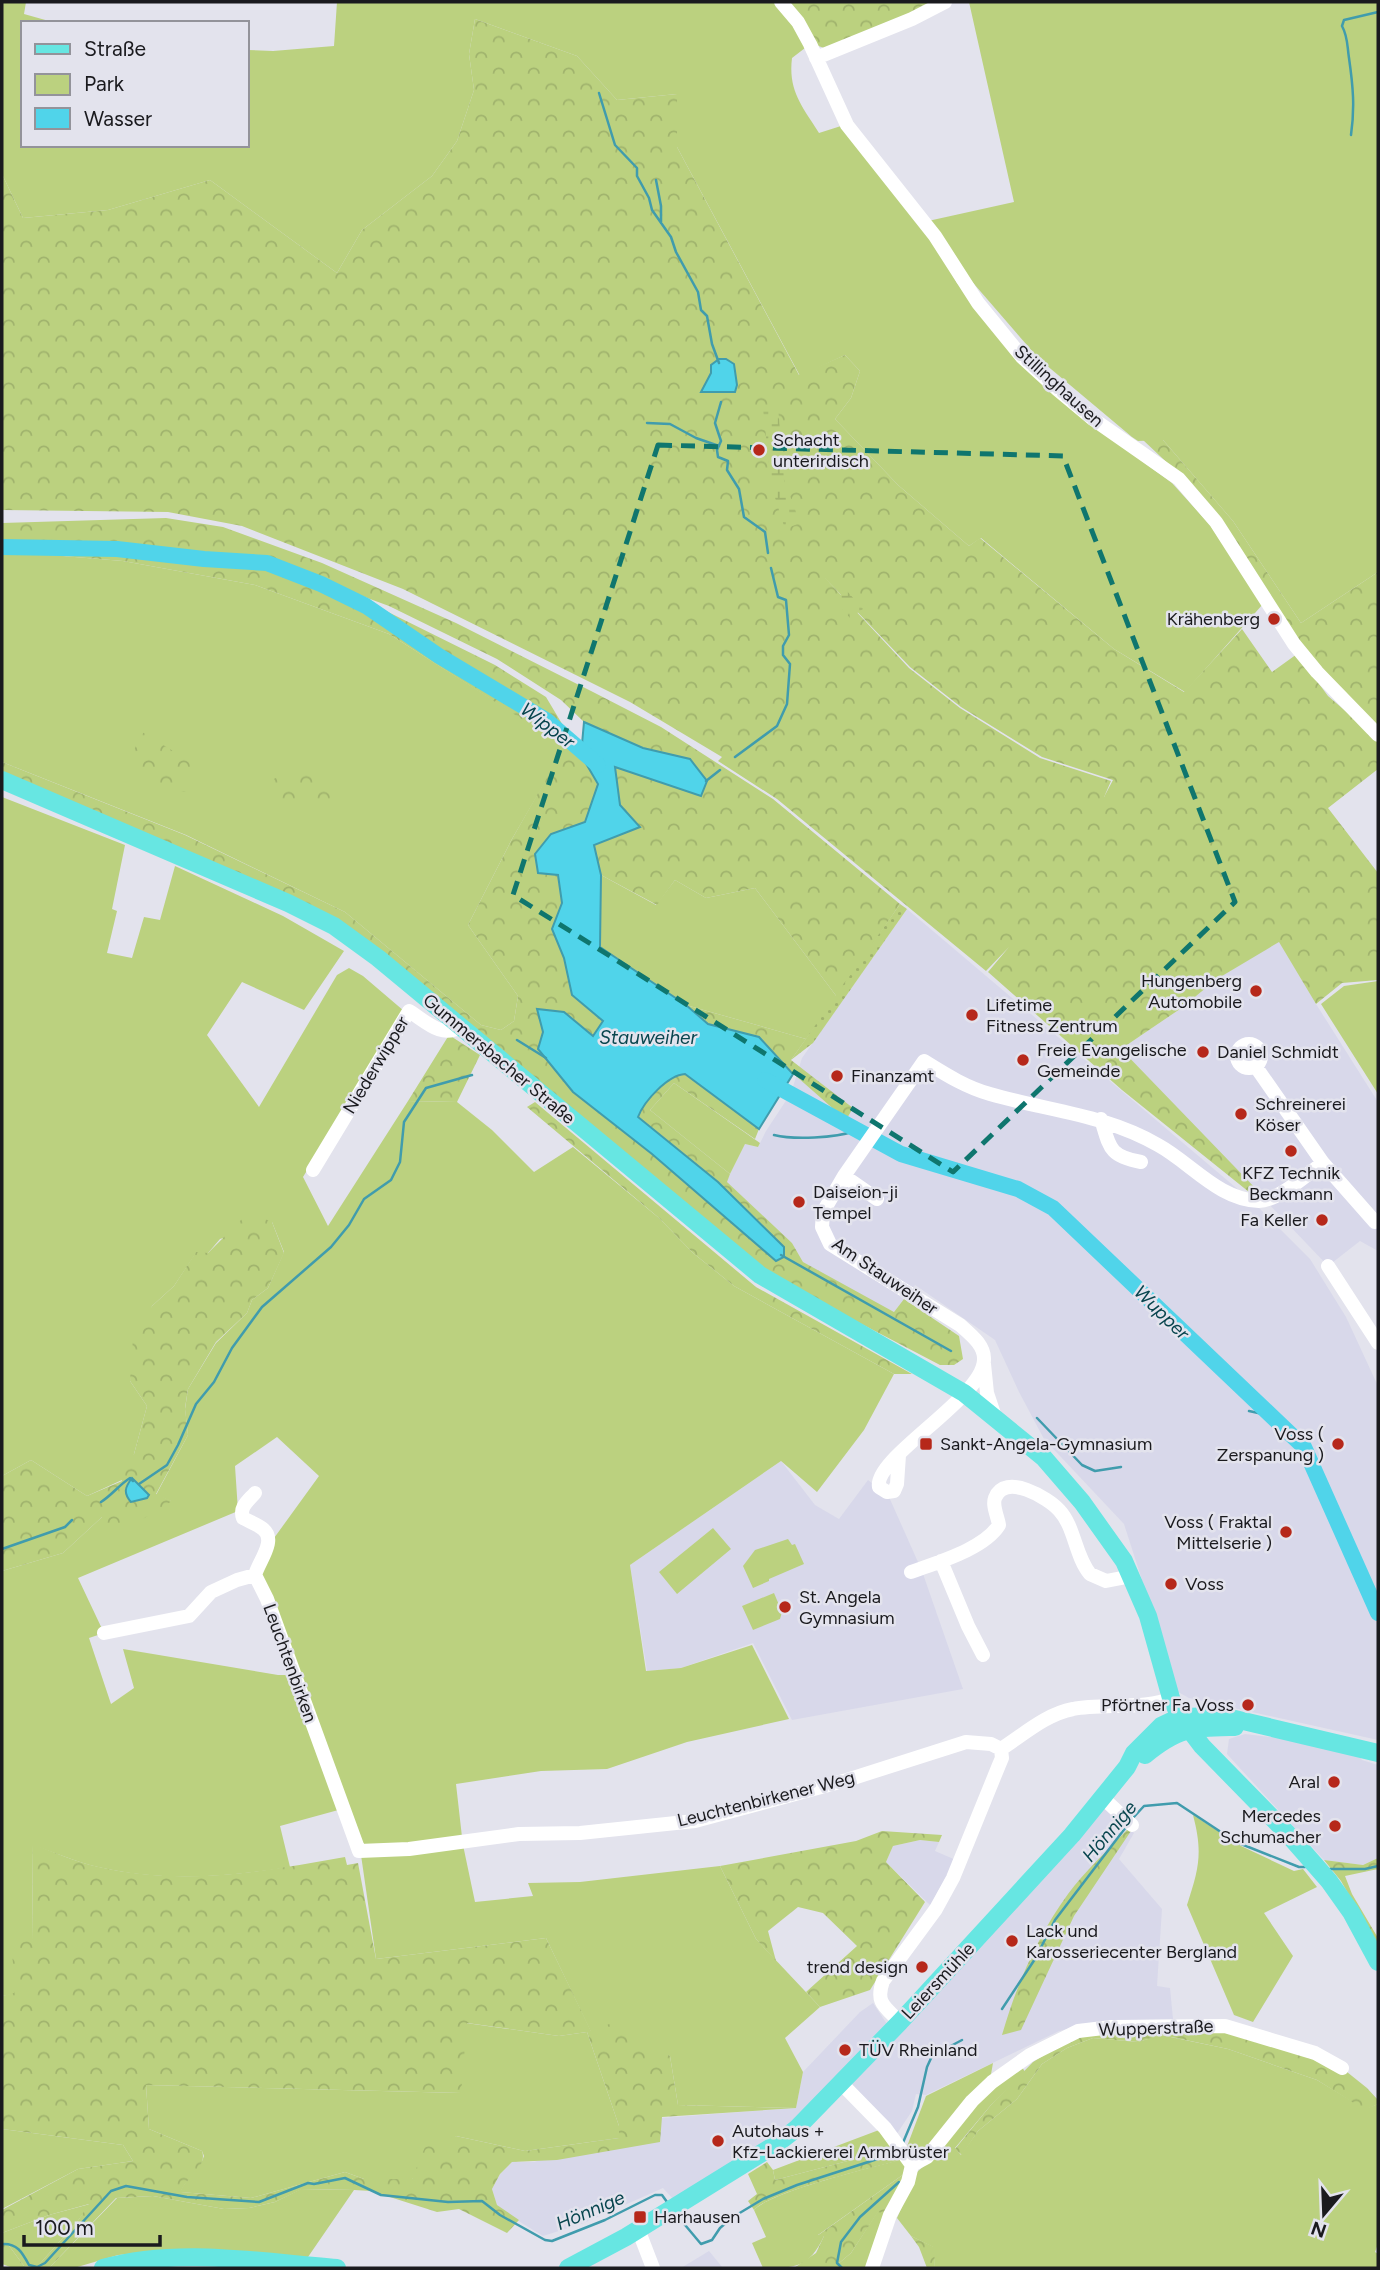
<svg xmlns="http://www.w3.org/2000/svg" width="1380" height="2270" font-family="Figtree,sans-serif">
<defs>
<pattern id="forest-crowns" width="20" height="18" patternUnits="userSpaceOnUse" patternTransform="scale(1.75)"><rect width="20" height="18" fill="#bbd17f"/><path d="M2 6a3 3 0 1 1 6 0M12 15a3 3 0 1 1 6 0" fill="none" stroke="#a0b36d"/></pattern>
<pattern id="wetland-marsh" width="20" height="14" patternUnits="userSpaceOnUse" patternTransform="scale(1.75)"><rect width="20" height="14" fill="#bbd17f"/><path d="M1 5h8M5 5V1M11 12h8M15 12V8" fill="none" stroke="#a0b36d"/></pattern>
<pattern id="park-dots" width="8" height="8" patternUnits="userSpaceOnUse" patternTransform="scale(1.75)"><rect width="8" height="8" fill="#bbd17f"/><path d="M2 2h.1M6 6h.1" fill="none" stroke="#a0b36d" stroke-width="1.8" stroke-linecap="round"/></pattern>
</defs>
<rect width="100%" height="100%" fill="#e3e3ed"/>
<path fill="#d8d8ea" d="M907,909L1254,1203L1310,1259L1346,1317L1378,1386V1740L1189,1698L1178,1692L1124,1524L1044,1439L1019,1392L995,1340L915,1285L894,1312L840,1285L803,1262L792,1243L726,1182L745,1144L758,1147L766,1131L791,1093L802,1058Z
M1279,941L1316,1004L1378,1102V1251L1360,1241L1328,1266L1121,1049L1180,1009L1217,979Z
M781,1461L815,1505L839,1519L868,1480L889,1497L922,1571L963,1689L792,1720L753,1643L681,1668L647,1671L630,1565Z
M1245,1734L1354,1747L1362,1760L1378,1765V1858L1363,1865L1324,1860L1227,1754L1229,1739Z
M1105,1806L1134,1833L1119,1859L1162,1909L1157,1986L1170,1988L1173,2019L1102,2021L1059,2031L926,2095L916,2094L912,2111L896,2135L854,2091L852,2082Z
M920,1840L939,1842L935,1851L956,1860L930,1905L886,1862L893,1846Z
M873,2003L887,2024L797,2120L771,2142L673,2199L663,2188L584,2223L543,2236L507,2214L497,2205L492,2189L500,2174L512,2162H534L661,2118L796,2108L803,2072L860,2012Z
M709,2251L723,2268H681Z"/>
<path fill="#bbd17f" d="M2,2H26L24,14L56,23H23V145H247V50L273,51L334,46L337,2H775L792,24L805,48L792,58C788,91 802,106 819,133L841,126L936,245L957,283L1120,445L1172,483L1210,525L1263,604L1185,692L1114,649L981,538L969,546L898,485L835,419L851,398L860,371L845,355L800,376L677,147V94L617,100L577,56L475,19L469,54L474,90L457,141L432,176L362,230L337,273L210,180L108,210L23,218L2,174Z
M969,2H1378V572L1301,623L1233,521L1163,440L1138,441L1132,437L1039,359L968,277L928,221L1014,202Z
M2,551L123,561L255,585L389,634L531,724L563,751L512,839L468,925L518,996L514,1021L501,1030L481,1025L345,912L186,835L2,762Z
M2,797L125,845L112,909L117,911L107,953L132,958L144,917L160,920L175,866L283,916L344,951L304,1010L242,982L207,1035L259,1107L337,975L349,968L363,976L404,1011L303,1177L328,1226L408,1101L457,1102L492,1130L534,1172L573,1147L659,1218L693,1253L734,1286L894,1374L864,1430L817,1492L781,1461L630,1565L646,1671L681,1668L752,1645L789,1719L687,1742L607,1769L541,1771L456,1784L462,1837L409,1847L362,1846L260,1576L269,1545L319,1476L277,1437L235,1466L238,1511L78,1578L104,1633L89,1638L111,1704L134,1688L123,1649L278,1675H294L342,1809L280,1826L290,1867C226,1877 162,1882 98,1867C76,1862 54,1852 32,1845L33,1940L14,1994L2,1996V1571L63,1553L102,1517L171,1501L156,1495L188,1435L185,1409L188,1389L216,1343L247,1313L252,1300L268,1288L284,1252L272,1222L220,1239L208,1253H196L174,1286L152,1306L130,1381L147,1406L134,1454L122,1480L87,1496L31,1460L2,1476Z
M601,875L656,905L675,880L706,898L755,888L837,997L806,1039L686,1005L600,947Z
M1378,981V1094L1321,1004L1344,986Z
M674,1083L760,1143L758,1147L745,1144L730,1174L650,1110Z
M713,1528L731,1549L677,1594L659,1572Z
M788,1539L792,1545L795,1544L804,1564L769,1579V1581L753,1588L743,1566L755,1550Z
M774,1593L782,1612L780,1619L753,1630L742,1606Z
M1193,1815L1241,1846L1294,1871L1303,1869L1317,1887L1264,1913L1293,1956L1253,2022L1234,2015L1187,1905C1199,1868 1203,1853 1193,1815Z
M463,1845L475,1902L533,1896L528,1883L580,1882L720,1866L756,1939L820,2007L785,2038L803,2072L796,2108L678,2105L670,2056L591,2032L546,1938L376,1959L361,1855Z
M466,2023L559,2036L587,2032L619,2126V2138L525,2151L456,2136L412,2179H364L345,2172L251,2198L180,2192C186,2178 200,2170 204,2156L202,2151L149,2129L146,2085L460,2093Z
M1161,2035L1228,2049L1317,2080L1365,2109L1378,2104V2244L1375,2252L1378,2254V2268H935L933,2247L911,2236L897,2218L917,2172L932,2159L975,2103L1022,2067L1025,2072L991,2105L955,2148L961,2155L978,2131L1017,2099L1042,2064L1067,2048L1093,2038L1138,2042Z
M993,2063L990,2080L926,2150L918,2156L911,2154L906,2149L926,2096Z
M2,2129L123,2145L133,2161L78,2169L2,2209Z
M879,2130L892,2145L882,2152L775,2180L773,2170Z
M908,2158L904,2174L818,2235L824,2236C809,2268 796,2268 763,2268L752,2243L766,2237L754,2210C772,2191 877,2166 908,2158Z
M301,2189L354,2190L308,2257L171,2250L118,2255L74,2268H49L117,2198L153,2196L224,2209L249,2208L275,2202Z
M90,2204L77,2222L36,2268L24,2266L7,2243L2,2244V2233L49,2215Z
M878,2211L890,2215L872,2268H843L838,2264L851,2253Z"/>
<path fill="url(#forest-crowns)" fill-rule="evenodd" d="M786,2H937L824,48L813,44Z
M475,19L577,56L617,100L677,94V147L799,375L845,355L860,371L851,398L835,419L898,485L969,546L980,538L1114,649L1184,692L1242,629L1272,672L1297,654L1328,696L1378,739V769L1328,808L1378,873V980L1342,983L1316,1004L1279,942L1217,979L1180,1009L1121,1049L1259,1192H1249L1122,1090L988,972L1009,947L986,971L777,799L718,761L722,757L630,702L403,589L242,526L168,512L2,510V174L23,218L108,210L210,180L337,273L362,230L432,176L457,141L474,90L469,54ZM824,577L910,667L961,707L1042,757L1113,780L1104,797L1111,781L1040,758L960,708L909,668Z
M1143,440H1163L1233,521L1301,623L1378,572V729L1325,675L1287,625L1196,490Z
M166,518L223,527L322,563L456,623L593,692L661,727L773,799L900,904L837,997L755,888L706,898L675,880L657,905L601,875L594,845L620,805L614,766L690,759L643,748L584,722L561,700L497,659L389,606L267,561L118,544L2,545V523Z
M121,548L266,565L382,609L495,665L546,697L598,784L585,822L551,834L562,903L552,930L564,958L572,994L603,1021L593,1036L564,1012L538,1009L543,1032L538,1049L573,1092L652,1154L718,1182L638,1117C644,1100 666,1075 685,1074L759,1129L755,1139L674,1083L650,1110L730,1174L727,1182L792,1243L803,1262L894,1312L904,1299L959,1336L963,1359L954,1365H940L785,1284L749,1257L359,934L2,774V762L185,835L345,912L481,1025L501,1030L514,1021L518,996L468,925L512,839L562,751L534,727L389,634L255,585L123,561L2,551Z
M142,732L196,765L192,792H158L149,776L132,755Z
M290,769L326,776L337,804L283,802L261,787Z
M686,1005L806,1039L791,1060L853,1108L846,1120L780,1062L759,1037L708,1024Z
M449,1035L480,1055L457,1102L408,1101Z
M535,1102L756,1287L912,1374H894L734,1286L693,1253L659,1218L527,1107Z
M249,1212L272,1222L284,1253L268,1288L252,1300L247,1313L216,1342L188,1389L185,1408L188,1435L156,1494L172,1501L117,1535L102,1517L63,1553L2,1571V1476L31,1460L87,1496L122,1481L117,1465L134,1454L147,1406L130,1381L133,1337L152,1306L174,1286L196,1252L208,1253Z
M1133,1828L1074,1916L1021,2030L1002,2035C1016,1986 1038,1935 1068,1894C1085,1871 1107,1851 1127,1830Z
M882,1831L942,1835L939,1842L920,1840L893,1846L886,1862L925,1902L870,1990L820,2007L806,1992L857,1946L823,1913L798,1907L768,1931L776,1961L756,1939L720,1866L856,1841Z
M32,1844C54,1852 76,1862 99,1867C182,1886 263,1872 345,1857L347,1865L358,1863L376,1959L546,1938L591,2031L612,2023L670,2056L678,2105L796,2108L662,2117L660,2142L557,2160L512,2162L500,2174L492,2189L497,2205L519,2220L507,2233L459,2209L437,2212L371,2191L354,2190L302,2189L275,2202L249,2208L224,2209L153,2196L116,2198L49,2268H36L77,2222L89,2204L49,2215L2,2233V2210L78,2169L133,2161L123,2145L2,2129V1996L14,1993L12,1944L33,1940ZM467,2023L559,2036L587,2032L619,2126V2138L525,2151L456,2136L425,2147L412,2179H364L345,2172L251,2198L181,2192C185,2178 208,2167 202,2151L149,2129L146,2085L461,2093Z
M1378,1858V1869L1345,1876L1352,1894L1378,1938V1946L1341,1881L1324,1860L1363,1865Z
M1225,2026L1342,2068L1367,2088L1378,2100V2104L1365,2110L1317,2080L1228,2049L1162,2035L1138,2042L1093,2038L1067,2048L1042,2064L1017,2099L978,2131L962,2155L955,2149L991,2105L1033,2062L1064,2043L1112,2027Z
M892,2145L901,2160C871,2168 772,2191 754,2210L748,2201L757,2194L748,2174L767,2162L773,2170L775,2180L882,2152Z
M904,2174L887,2214L878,2212L851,2253L838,2264L843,2268H794L816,2253L824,2236H817Z
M911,2236L934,2247L935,2268H927L919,2247Z
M7,2243L24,2266L31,2268H13L2,2264V2244Z"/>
<path fill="url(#wetland-marsh)" d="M778,406L784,480L800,523L785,529L771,485L763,408Z
M846,590L863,609L850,618L838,604L837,598Z"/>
<path fill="url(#park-dots)" d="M900,904L907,909L813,1043L791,1060Z"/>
<path fill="#50d4ea" stroke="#409cad" stroke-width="2" d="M719,359H726L734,364L737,385L735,392H701L711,373V365Z
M584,722L643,748L690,759L707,781L701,796L615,767L620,805L640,827L594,845L601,875L600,947L686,1005L708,1024L759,1037L793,1074L759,1129L685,1074C668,1075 644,1101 638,1117L718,1182L784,1247V1257L776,1261L652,1154L573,1092L538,1049L543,1032L537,1009L564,1012L593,1036L603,1021L572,995L564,958L552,929L562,903L558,875L538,873L535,854L551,834L585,822L598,784L581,755Z
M132,1478L149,1495L147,1498L131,1502C123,1493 125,1487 132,1478Z"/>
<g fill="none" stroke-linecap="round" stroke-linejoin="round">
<path stroke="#409cad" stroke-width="2.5" d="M599,93L615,145L637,168V176L649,198L652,210L671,237L676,252L698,292L701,310L707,316L712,344L719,363
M1351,135C1355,107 1353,86 1349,58C1347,45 1348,37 1342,26L1344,20L1378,12
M656,180L661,206V223
M721,402L715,423L721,441L717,450L718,457L728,461L727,470L739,489L744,517L765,532L768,553
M647,423L670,424L696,438L719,446
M735,757L777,726L787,704L790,664L783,655V646L789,635L786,600L778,597L771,568
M706,781L720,770
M517,1040L546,1058
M774,1135C794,1140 835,1138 855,1131
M781,1255L951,1351
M1249,1411L1272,1416
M1037,1418L1082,1465L1095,1471L1121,1467
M139,1484L167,1465L178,1445L196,1404L214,1382L232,1348L262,1307L331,1247L349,1225L364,1199L391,1180L400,1162L404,1122L426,1088L472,1075
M101,1502C112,1495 119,1485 130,1478L133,1481
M2,1549L65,1527L72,1520
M1132,1819L1144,1806L1177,1803L1236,1842L1299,1867H1305
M1330,1869H1365L1378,1866
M1002,2009L1035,1959L1055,1920L1126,1827
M902,2145L918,2107L927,2067L932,2056L962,2040
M675,2213L701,2244L712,2240L720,2228L733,2217L763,2199L797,2185L896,2153
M2,2244C17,2243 22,2252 29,2265L37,2267L45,2263L111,2191L126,2186L187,2197L259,2202L308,2183L314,2184L345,2178L381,2195L448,2202L482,2201L500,2215L545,2240L552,2241L605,2220L655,2195H662L667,2202
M842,2268L837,2263L841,2242L860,2217L899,2182"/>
<path stroke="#50d4ea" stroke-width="16" d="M2,547L117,549L204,559L267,563L321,584L366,606L439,656L546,720L598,765
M765,1080L901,1154L1018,1189L1053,1208L1304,1447L1378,1613"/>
<path stroke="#fff" stroke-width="14" d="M781,2L798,22L810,44L847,125L935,236L978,303L1022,357L1057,389L1093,419L1179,479L1216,522L1294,644L1317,672L1378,735
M816,58L912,19L945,2
M1237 1056a12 12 0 1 1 24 0a12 12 0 1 1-24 0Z
M1101,1119C1110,1148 1109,1156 1141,1162
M1323,1163L1375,1222
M313,1170L409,1011C427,1022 440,1038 461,1027
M844,1176L877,1199
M1328,1266L1378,1343
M984,1364L987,1393L995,1417
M899,1455L897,1484L894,1491L887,1492L879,1487C873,1458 983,1398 984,1360C985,1345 970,1334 960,1325L830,1244L822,1227L823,1212L844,1176L924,1061C945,1074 965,1087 990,1094C1048,1111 1104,1114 1158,1145C1191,1163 1219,1200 1259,1201C1278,1201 1307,1174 1323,1163L1256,1067
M255,1493C248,1501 239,1507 243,1518C250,1522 257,1524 263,1529C277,1540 259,1561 255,1575L267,1599L359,1851L409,1849L519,1834L580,1833L695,1821L847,1780L966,1742L991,1744L1001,1749
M941,1561L968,1626L983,1655
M911,1572C938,1562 984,1549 999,1525C998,1517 992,1506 995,1498C1005,1472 1048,1498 1059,1510C1075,1527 1075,1556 1090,1574L1106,1581L1132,1576
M104,1633L189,1616L211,1592L237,1580L255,1575
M1001,1749C1023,1735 1046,1714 1073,1709C1101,1703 1148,1710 1171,1698
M1103,1798L1132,1825
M900,2022C885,2007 875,2003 883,1981L936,1909L953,1878L999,1765L1002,1758L1001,1749
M840,2082L885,2128L912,2165
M912,2165L927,2157L972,2101L992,2082L1030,2055L1078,2031L1112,2027L1225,2026L1315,2053L1342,2068
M638,2229L653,2268
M872,2268L890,2215L908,2182L912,2165"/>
<path stroke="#67e6e2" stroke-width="18" d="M2,780L288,903L334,926L378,958L760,1275L964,1393L1044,1458L1082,1502L1124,1561L1148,1616L1171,1698L1180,1717L1202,1746L1286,1832L1329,1881L1351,1912L1378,1962
M1145,1755C1179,1727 1192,1728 1235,1727
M103,2268C179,2247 259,2262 337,2268
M568,2268L626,2237L778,2143L797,2128L900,2022L1072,1835L1127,1767L1134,1753L1161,1726L1180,1717L1222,1716L1378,1753"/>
</g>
<path fill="none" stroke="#0f766e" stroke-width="5" stroke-dasharray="14 9" stroke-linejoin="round" d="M658,445L1063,456L1235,902L953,1172L513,895Z"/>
<g fill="#b6281a" stroke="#e3e3ed" stroke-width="2.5">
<circle cx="759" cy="450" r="7"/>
<circle cx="1274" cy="619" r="7"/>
<circle cx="1256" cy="991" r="7"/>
<circle cx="972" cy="1015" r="7"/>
<circle cx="1203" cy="1052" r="7"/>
<circle cx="1023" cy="1060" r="7"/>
<circle cx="837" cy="1076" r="7"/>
<circle cx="1241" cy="1114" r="7"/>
<circle cx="1291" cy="1151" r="7"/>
<circle cx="799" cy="1202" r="7"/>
<circle cx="1322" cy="1220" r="7"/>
<rect x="919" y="1437" width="14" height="14" rx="3.5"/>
<circle cx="1338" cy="1444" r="7"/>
<circle cx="1286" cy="1532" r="7"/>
<circle cx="1171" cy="1584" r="7"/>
<circle cx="785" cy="1607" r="7"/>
<circle cx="1248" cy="1705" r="7"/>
<circle cx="1334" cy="1782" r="7"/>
<circle cx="1335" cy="1826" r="7"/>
<circle cx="1012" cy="1941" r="7"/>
<circle cx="922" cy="1967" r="7"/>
<circle cx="845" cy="2050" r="7"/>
<circle cx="718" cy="2141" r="7"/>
<rect x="633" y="2210" width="14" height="14" rx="3.5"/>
</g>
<g text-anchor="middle" stroke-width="5" stroke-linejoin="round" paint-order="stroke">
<g font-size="18" fill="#1a1a1e" stroke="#e3e3ed">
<text transform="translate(1059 386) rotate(42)" y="6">Stillinghausen</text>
<text transform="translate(499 1059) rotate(40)" y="6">Gummersbacher Straße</text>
<text transform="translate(376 1065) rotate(-59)" y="6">Niederwipper</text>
<text transform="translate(885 1276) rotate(34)" y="6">Am Stauweiher</text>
<text transform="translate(290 1663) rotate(70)" y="6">Leuchtenbirken</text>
<text transform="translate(766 1799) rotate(-14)" y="6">Leuchtenbirkener Weg</text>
<text transform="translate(938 1981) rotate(-47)" y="6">Leiersmühle</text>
<text transform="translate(1156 2028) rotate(-2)" y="6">Wupperstraße</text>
</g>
<g font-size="18" fill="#1a1a1e" stroke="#e3e3ed" text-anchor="start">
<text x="773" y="446">Schacht<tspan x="773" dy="21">unterirdisch</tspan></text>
<text x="1260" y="625" text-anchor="end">Krähenberg</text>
<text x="1242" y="987" text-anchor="end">Hungenberg<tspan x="1242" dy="21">Automobile</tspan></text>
<text x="986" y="1011">Lifetime<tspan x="986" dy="21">Fitness Zentrum</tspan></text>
<text x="1037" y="1056">Freie Evangelische<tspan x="1037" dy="21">Gemeinde</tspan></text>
<text x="1217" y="1058">Daniel Schmidt</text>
<text x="851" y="1082">Finanzamt</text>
<text x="1255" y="1110">Schreinerei<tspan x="1255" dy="21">Köser</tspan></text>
<text x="1291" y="1179" text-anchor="middle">KFZ Technik<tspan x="1291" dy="21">Beckmann</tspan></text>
<text x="813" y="1198">Daiseion-ji<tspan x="813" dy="21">Tempel</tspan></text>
<text x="1308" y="1226" text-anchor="end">Fa Keller</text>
<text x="1324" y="1440" text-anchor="end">Voss (<tspan x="1324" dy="21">Zerspanung )</tspan></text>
<text x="940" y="1450">Sankt-Angela-Gymnasium</text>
<text x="1272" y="1528" text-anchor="end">Voss ( Fraktal<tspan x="1272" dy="21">Mittelserie )</tspan></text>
<text x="1185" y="1590">Voss</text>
<text x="799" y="1603">St. Angela<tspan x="799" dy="21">Gymnasium</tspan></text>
<text x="1234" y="1711" text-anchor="end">Pförtner Fa Voss</text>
<text x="1320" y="1788" text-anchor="end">Aral</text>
<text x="1321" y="1822" text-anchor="end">Mercedes<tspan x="1321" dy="21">Schumacher</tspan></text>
<text x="1026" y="1937">Lack und<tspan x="1026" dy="21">Karosseriecenter Bergland</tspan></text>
<text x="908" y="1973" text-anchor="end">trend design</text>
<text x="859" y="2056">TÜV Rheinland</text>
<text x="732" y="2137">Autohaus +<tspan x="732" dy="21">Kfz-Lackiererei Armbrüster</tspan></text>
<text x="654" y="2223">Harhausen</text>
</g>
<g font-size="19" font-style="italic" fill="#08454e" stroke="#e3e3ed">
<text transform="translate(548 725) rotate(37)" y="7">Wipper</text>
<text x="648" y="1044">Stauweiher</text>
<text transform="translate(1162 1312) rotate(44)" y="7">Wupper</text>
<text transform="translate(1109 1831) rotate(-50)" y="7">Hönnige</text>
<text transform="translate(590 2210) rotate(-23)" y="7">Hönnige</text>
</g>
</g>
<rect width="1380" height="2270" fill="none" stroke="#1a1a1e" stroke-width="7"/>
<rect x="21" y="21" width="228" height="126" fill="#e3e3ed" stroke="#93939a" stroke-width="2"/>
<rect x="35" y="44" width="35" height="10" fill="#67e6e2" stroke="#93939a" stroke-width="2"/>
<text x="84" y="56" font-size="21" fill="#1a1a1e">Straße</text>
<rect x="35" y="74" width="35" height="21" fill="#bbd17f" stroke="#93939a" stroke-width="2"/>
<text x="84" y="91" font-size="21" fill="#1a1a1e">Park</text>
<rect x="35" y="108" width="35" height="21" fill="#50d4ea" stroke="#93939a" stroke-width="2"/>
<text x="84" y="126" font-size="21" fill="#1a1a1e">Wasser</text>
<g transform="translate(1324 2214) rotate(199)" stroke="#e3e3ed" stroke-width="5" paint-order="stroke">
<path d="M0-5L12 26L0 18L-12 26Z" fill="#1a1a1e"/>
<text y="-10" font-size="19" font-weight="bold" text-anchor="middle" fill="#1a1a1e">N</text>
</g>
<path d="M24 2235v10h136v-10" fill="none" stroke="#1a1a1e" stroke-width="3.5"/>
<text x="35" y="2235" font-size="21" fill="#1a1a1e" stroke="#e3e3ed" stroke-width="5" paint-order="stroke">100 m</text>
</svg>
